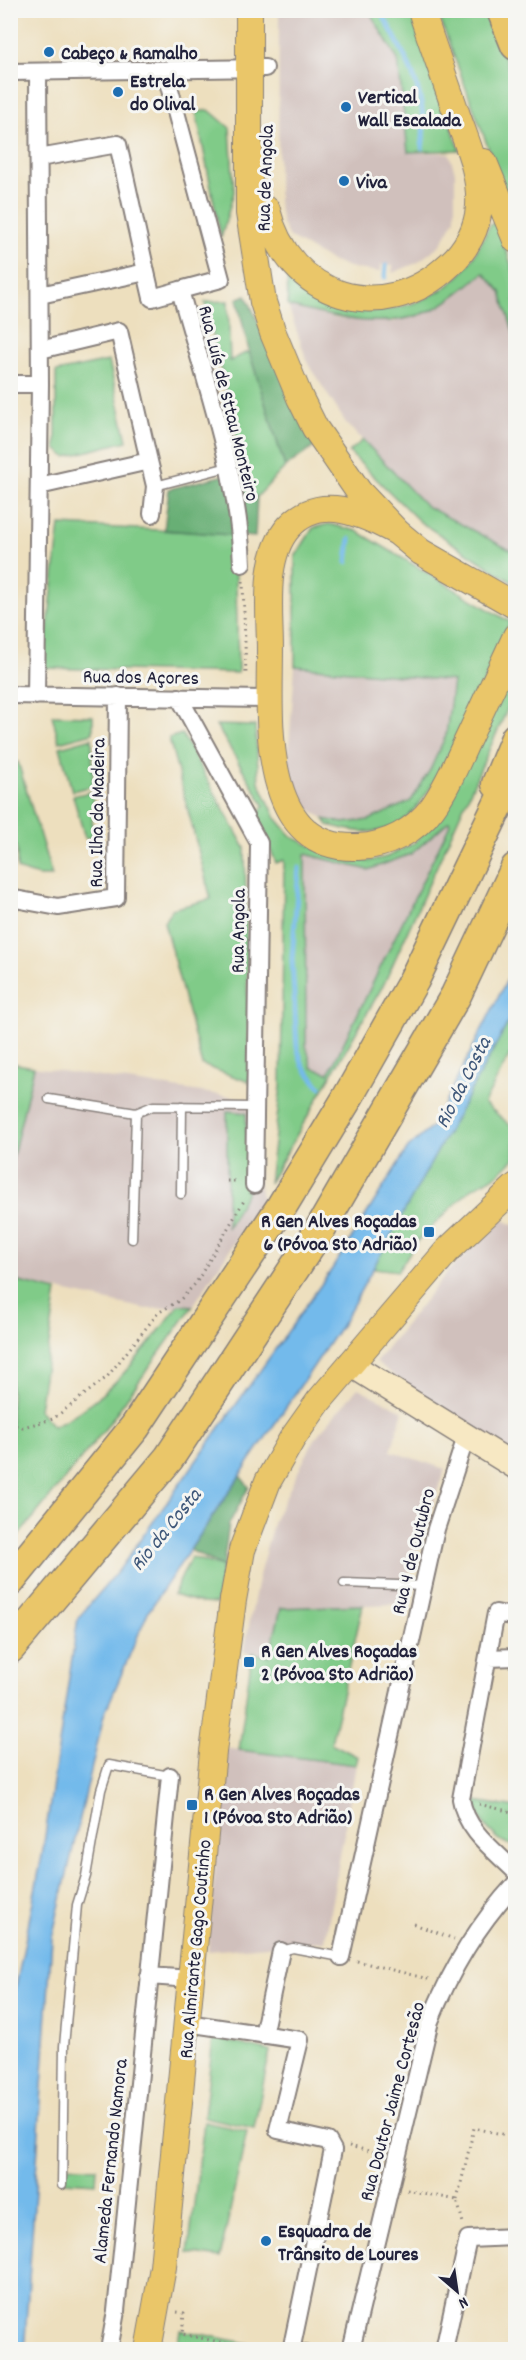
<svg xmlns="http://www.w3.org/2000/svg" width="526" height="2360" font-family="Dekko,sans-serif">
<rect width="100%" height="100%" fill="#f6f6f2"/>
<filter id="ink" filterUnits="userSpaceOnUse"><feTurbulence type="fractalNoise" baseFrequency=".0167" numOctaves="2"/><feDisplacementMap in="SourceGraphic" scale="12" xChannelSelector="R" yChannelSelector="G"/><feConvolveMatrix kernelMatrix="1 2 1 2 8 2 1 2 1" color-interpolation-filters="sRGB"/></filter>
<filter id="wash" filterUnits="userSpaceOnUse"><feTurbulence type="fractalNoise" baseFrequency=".008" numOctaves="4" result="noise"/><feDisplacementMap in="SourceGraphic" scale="24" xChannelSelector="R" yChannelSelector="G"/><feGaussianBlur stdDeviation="1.35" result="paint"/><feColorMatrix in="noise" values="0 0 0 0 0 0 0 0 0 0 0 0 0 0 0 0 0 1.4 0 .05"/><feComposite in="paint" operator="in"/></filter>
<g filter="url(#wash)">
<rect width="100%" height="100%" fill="#eddfbe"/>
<path fill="#d0c0bc" d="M279,11H369L398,60L408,152L449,153L455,172V219L441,244L417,263L392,273L393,266L381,265L380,272L356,269L333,262L289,237L282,223L278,201Z
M484,272L501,292L515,338L516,545L512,552L426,506L346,423L308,364L288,306L339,319L394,322L435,309Z
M295,666L453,681L446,735L430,770L411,801L370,820L343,823L324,819L302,804L292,789L288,760Z
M449,821L450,824L329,1073L312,1068L306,1045L305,853L368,870L411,854Z
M34,1067L248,1099L262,1200L193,1306L146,1309L11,1280V1164Z
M502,1219L515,1226V1456L439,1409L376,1362L448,1271Z
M358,1388L403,1411L391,1451L445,1469L399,1604L282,1608L269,1656L244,1652L258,1579L274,1520L315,1438Z
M225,1748L356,1765L325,1941L208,1951Z"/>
<path fill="#80cb88" stroke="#517662" stroke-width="1.5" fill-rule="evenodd" d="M369,11H410L460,150L408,152L398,60Z
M437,11H487L515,87V219Z
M209,110L230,128L234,192L221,238L196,112Z
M496,222L515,275V338L501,292L484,273C468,284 452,300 434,309C387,332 336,318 288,306L287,276C304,289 324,307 347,310C386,316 435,302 462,273C474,260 482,240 490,225Z
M228,301L230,361L249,351L285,467L257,497L250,495L205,302Z
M109,361L127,441L66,457L56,449V372Z
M363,440L426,506L512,551L515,545V584L420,522L349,452Z
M329,524L357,531L510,622C490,666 436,807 395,826C372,836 351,831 328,825L324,819L343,823L369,820L411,801L430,770L446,735L453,681L295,666V557L313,528Z
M60,525L235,534L238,673L43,668Z
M515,660V692L384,984L269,1183L281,1086L284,860L276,863L257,816L264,805L216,725L255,726L259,782L276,818L292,837L338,858L370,861L387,857L413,844L441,815ZM449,821L450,824L329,1073L312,1068L306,1045L305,854L368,870L411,854Z
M52,715L93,716V733L59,742Z
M182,734L245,848L249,1082L202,1065L164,922L172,909L211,899L169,738Z
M92,738L93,786L72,791L60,747Z
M18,762L52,876H38L17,869V850L11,827L10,764Z
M93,791L92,837L85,838L73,796Z
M515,1010V1045L484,1103L515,1129V1158L497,1175L471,1189L417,1241L398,1271L373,1268Z
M11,1063L34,1067L11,1164L10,1063Z
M227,1111L246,1113L248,1190L227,1228Z
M11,1280L57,1291L39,1410L53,1426C108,1401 143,1352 179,1305L193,1306L105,1429L11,1545Z
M191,1557L222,1567L216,1604L202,1603L173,1595Z
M363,1605L331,1743L358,1757L356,1765L239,1750L252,1653L269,1656L281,1608Z
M476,1801L515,1808V1846C498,1844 475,1819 476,1801Z
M213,2038L270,2051L254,2128L204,2117Z
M204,2122L247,2131L220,2258L188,2253Z
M65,2166L97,2168L96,2183L64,2181Z
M180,2330L275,2349H177Z"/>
<path fill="#68af74" stroke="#456858" stroke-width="1.5" d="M246,295L314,447L285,467L249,351L237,299Z
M245,470L250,495L257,497L255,537L164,530L169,489Z
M240,1476L249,1487L229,1524L223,1567L190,1550Z"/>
<path fill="#73baeb" stroke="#4a6e93" stroke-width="1.5" d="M515,964V1010L344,1321L148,1612L104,1715L52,1938L25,2339L24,2349H11V2011L42,1856L78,1618L119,1570L332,1269L408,1148L433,1126Z"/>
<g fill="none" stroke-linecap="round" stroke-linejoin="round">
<path stroke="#73baeb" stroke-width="5" d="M380,10C405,55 430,95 422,148
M385,277L386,266
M347,562L350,539
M299,868L292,959L297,1047L303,1066L320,1087"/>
</g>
</g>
<g filter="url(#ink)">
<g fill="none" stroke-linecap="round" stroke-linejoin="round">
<defs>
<path id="lane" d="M155,486L228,467
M49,1099L136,1113L153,1106L255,1107
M181,1194L182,1106
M132,1239L136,1113
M344,1583L424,1586
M281,1951L293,1948L341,1957
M62,2185L64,2046L77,1905L86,1876L101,1790L109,1765L170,1776
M292,2346L308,2350"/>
<path id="street" d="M165,71L221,279L180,290C204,379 238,471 242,564
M10,72L265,68
M39,158L118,144L146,272L40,295
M146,272L152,298L180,290
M10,384H40
M149,461L155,486L152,514
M39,486L149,461L119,331L40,350
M10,695L270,699
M36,696L40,384L38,72
M179,697L259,843L254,1185
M10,898L58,907L116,898L118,696
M516,1617L496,1613L461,1799C466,1831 494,1850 516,1872
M488,1658L516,1657
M341,1957L436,1529L466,1437
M149,1976L191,1979
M187,2023L300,2040L278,2130L328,2141L333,2150L292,2346
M263,2035L281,1951
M109,2350L116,2311L170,1776
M351,2350L430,2021C451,1969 477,1925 516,1883
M444,2350L468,2239L515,2237"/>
<path id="secondary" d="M350,1364L516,1467"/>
<path id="primary" d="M249,10V213L263,302L273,333L300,398L315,428L359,492L397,532L421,552L516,606
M484,162L516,240
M267,210C288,298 383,328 449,265C466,250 478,228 479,206C481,175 468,146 458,118C446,82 433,47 421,10
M397,532C364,515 321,492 289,527C262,557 270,612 270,650C270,716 258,851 358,847C387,846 415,831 432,808C447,788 457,762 468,739C484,705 500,671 516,636
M148,2350L163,2267L213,1752L233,1600L242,1550L268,1481L292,1439L319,1401L447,1251L516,1186"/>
<path id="highway" d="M502,10L516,45
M497,784L516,738
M10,1581L135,1427L280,1209L345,1102L414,980L516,768
M10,1648L169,1458L319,1231L456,995L516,868"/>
</defs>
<use href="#lane" stroke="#88807c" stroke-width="11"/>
<use href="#street" stroke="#88807c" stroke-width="20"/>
<use href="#secondary" stroke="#88807c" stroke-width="27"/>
<use href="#primary" stroke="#88807c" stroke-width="28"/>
<use href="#highway" stroke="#88807c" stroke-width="33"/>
<path stroke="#88807c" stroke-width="3" stroke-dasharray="1.5 4.5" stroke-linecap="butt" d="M243,581L246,675
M227,1181H237
M10,1424L23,1427L53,1419L107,1377L158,1313L180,1300L196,1283L245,1199
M479,1804L516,1813
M414,1924L454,1939
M515,1936L516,1933
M357,1961L432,1980
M349,2146L381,2154
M407,2190L457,2200L463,2223
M457,2200L474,2128L516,2137
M177,2312L184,2313L182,2334L242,2347L241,2350"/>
<use href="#lane" stroke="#fff" stroke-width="8"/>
<use href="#street" stroke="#fff" stroke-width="16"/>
<use href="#secondary" stroke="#f7e8c3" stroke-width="24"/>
<use href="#primary" stroke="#eac669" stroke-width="26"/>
<use href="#highway" stroke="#eac669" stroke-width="30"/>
</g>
</g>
<g fill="#1f6fb2" stroke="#f6f6f2" stroke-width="2">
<circle cx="49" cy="52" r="6"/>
<circle cx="118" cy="92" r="6"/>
<circle cx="346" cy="107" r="6"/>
<circle cx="344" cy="181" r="6"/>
<rect x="423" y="1226" width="12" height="12" rx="3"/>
<rect x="243" y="1656" width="12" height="12" rx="3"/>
<rect x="186" y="1799" width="12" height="12" rx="3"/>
<circle cx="266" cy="2241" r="6"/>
</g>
<g text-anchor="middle" stroke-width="6" stroke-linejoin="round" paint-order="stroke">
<g font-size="20" font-weight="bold" fill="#22223b" stroke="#f6f6f2" text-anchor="start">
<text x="61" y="59">Cabeço &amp; Ramalho</text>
<text x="130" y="87">Estrela<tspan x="130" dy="23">do Olival</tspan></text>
<text x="358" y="103">Vertical<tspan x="358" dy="23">Wall Escalada</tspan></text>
<text x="356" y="188">Viva</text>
<text x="417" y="1227" text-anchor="end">R Gen Alves Roçadas<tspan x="417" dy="23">6 (Póvoa Sto Adrião)</tspan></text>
<text x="261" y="1657">R Gen Alves Roçadas<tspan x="261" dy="23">2 (Póvoa Sto Adrião)</tspan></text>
<text x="204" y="1800">R Gen Alves Roçadas<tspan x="204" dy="23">1 (Póvoa Sto Adrião)</tspan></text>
<text x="278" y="2237">Esquadra de<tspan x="278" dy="23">Trânsito de Loures</tspan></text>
</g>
<g font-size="20" fill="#22223b" stroke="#f6f6f2">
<text transform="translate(264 178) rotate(-88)" y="7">Rua de Angola</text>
<text transform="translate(230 403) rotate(76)" y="7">Rua Luís de Sttau Monteiro</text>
<text transform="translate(141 676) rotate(1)" y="7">Rua dos Açores</text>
<text transform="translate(96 813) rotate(-89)" y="7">Rua Ilha da Madeira</text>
<text transform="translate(237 931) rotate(-89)" y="7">Rua Angola</text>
<text transform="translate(412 1551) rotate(-76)" y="7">Rua 4 de Outubro</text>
<text transform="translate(194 1949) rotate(-85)" y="7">Rua Almirante Gago Coutinho</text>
<text transform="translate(391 2101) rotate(-75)" y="7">Rua Doutor Jaime Cortesão</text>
<text transform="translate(109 2161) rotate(-84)" y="7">Alameda Fernando Namora</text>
</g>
<g font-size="21" font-style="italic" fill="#3e5779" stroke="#f6f6f2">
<text transform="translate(462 1082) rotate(-63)" y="7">Rio da Costa</text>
<text transform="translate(165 1529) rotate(-51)" y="7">Rio da Costa</text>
</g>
</g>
<rect width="526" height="2360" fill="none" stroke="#f6f6f2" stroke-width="36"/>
<g transform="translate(457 2291) rotate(151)" stroke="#f6f6f2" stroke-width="4.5" paint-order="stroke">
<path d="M0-4.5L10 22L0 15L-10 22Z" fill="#22223b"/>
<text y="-9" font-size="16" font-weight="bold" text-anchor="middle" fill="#22223b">N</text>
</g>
</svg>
